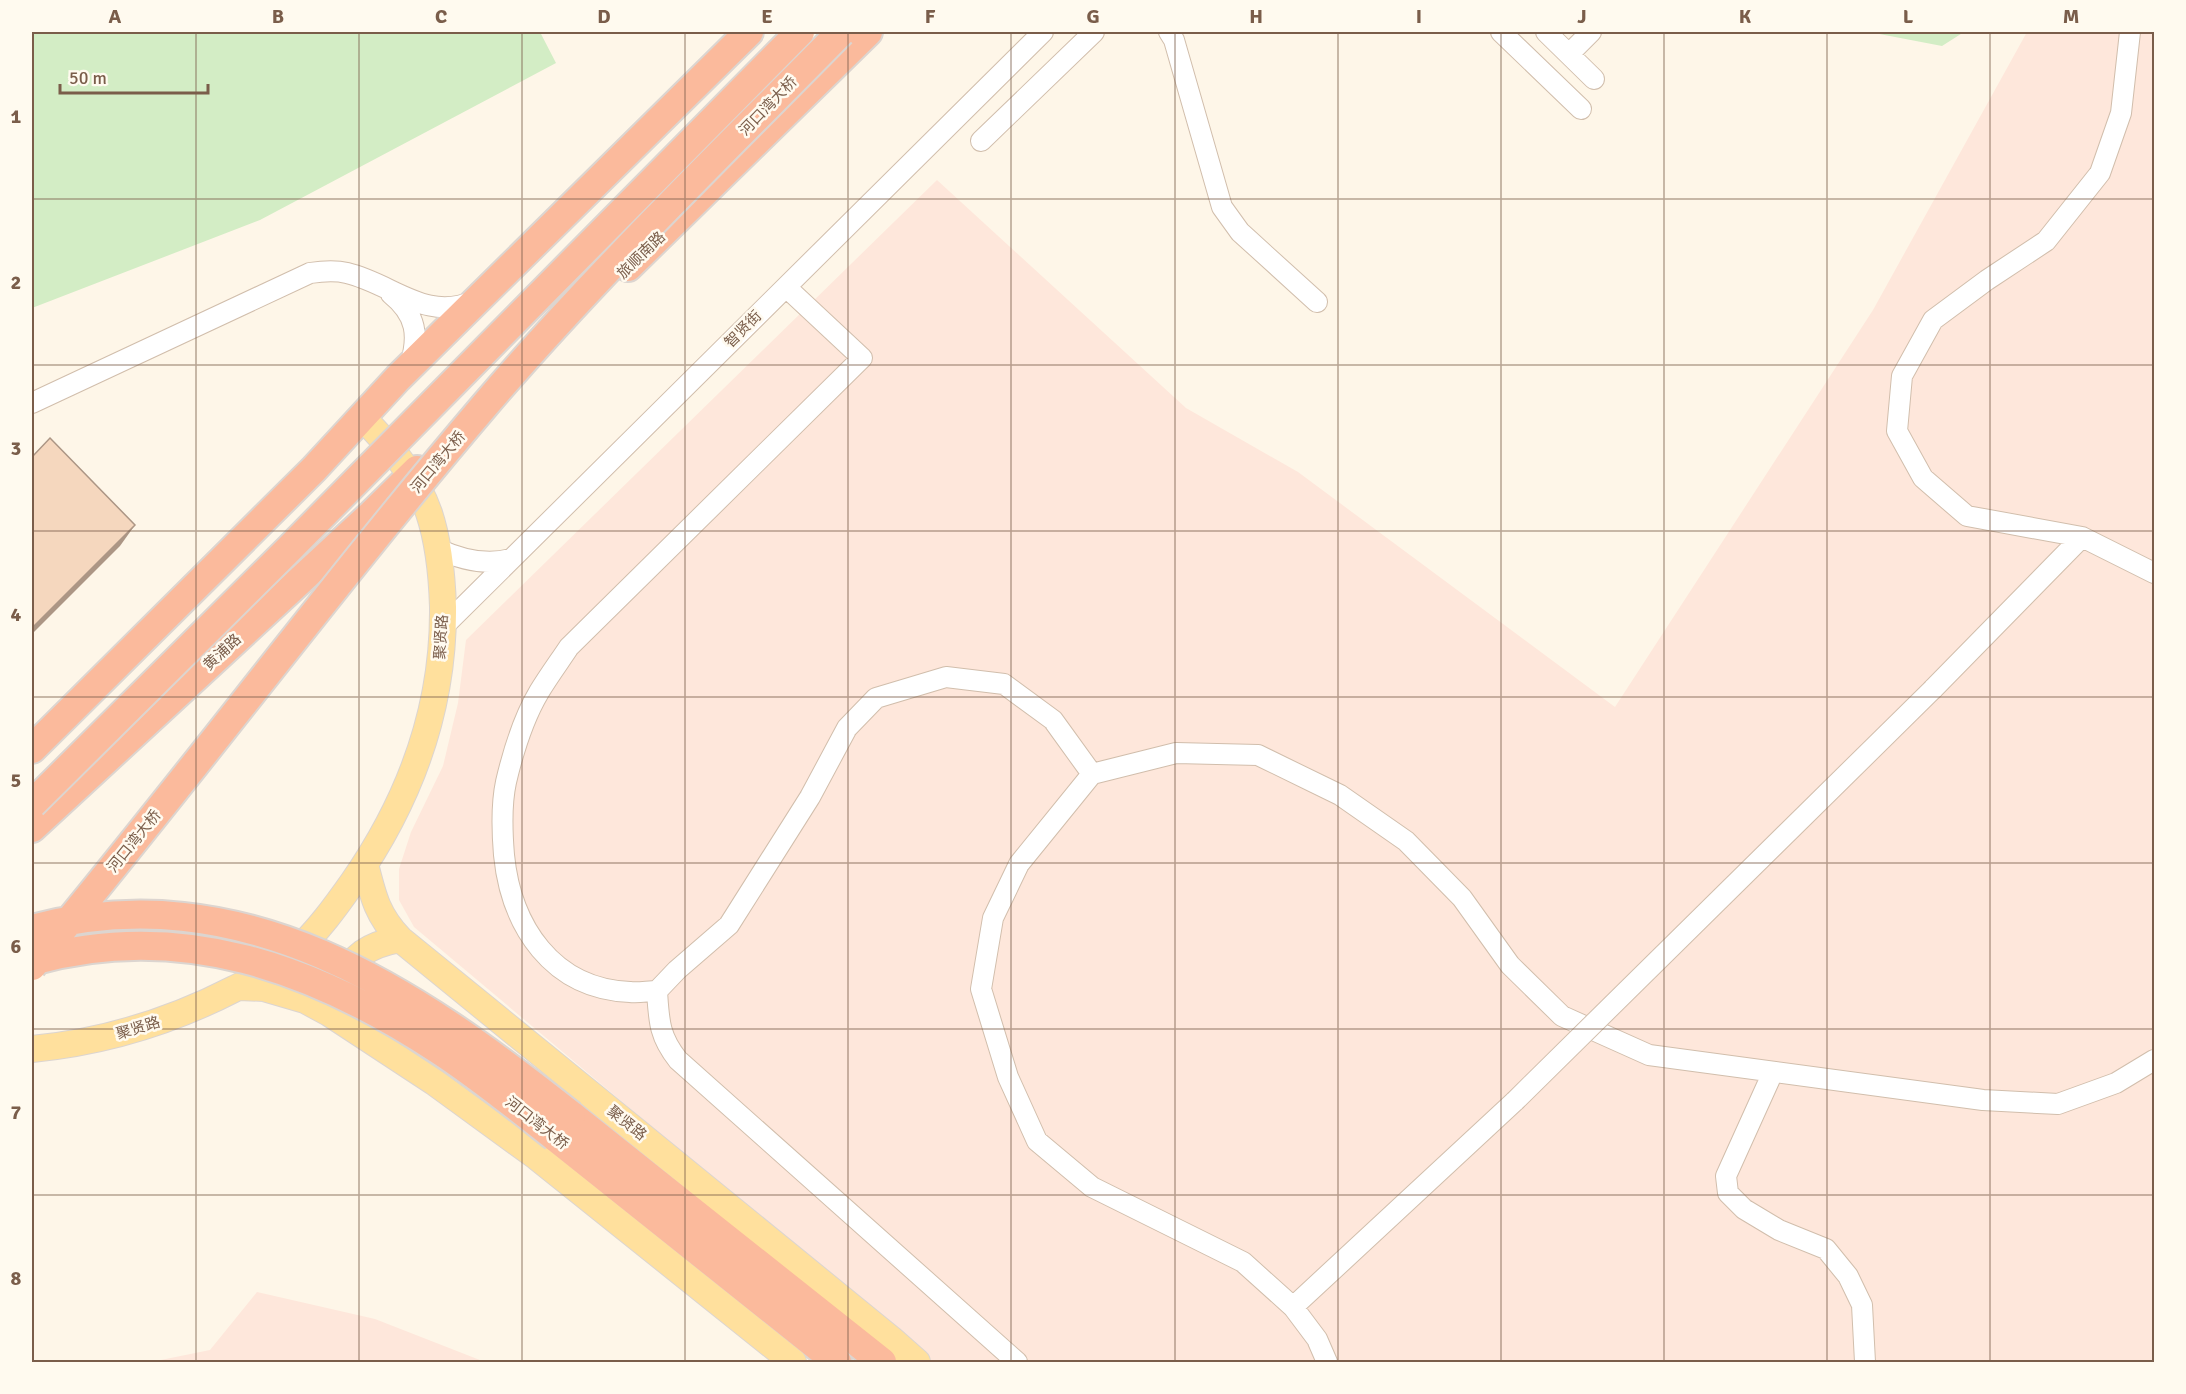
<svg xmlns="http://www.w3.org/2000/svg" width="2186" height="1394" font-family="Signika,'Noto Sans SC',sans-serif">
<rect width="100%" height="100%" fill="#fef6e8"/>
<path fill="#fee7db" d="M2027,32H2154V1362H932L414,927L399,900V869L411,832L443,766L458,703L466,640L937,180L1186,408L1298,472L1615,707L1873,310Z
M257,1292L375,1319L485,1362H151L210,1350Z"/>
<path fill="#d3edc5" d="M32,32H540L556,63L260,220L32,308Z
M1869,32H1964L1942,46Z"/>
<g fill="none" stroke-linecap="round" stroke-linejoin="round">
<defs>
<path id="minor" d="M1169,32L1174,40L1222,207L1240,232L1317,302
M1501,32L1581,109
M1546,32L1594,79
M2130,32L2121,113L2100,173L2046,241L1987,280L1933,320L1902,376L1897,431L1923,478L1967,516L2082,537L2154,573
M1569,54L1591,32
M981,141L1094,32
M786,287L862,358L569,647C559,662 548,677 539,692C523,719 513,752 506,782C501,805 502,831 504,855C511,926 552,989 630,992C639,993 648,991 657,991L677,970L729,925L810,797L847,728L876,698L946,677L1004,684L1053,720L1092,774
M391,294C417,315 419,336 410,366
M32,403L310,273C323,271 335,270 347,273C393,284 425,322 474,301
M438,549C462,560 486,566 511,559
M443,627L1043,32
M1933,689L2082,537
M657,991C659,1021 659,1036 678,1060L1017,1362
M1773,1072L1726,1176L1728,1193L1744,1209L1779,1230L1826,1249L1848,1276L1862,1305L1865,1362
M1293,1307L1515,1101
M1327,1362L1317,1339L1293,1307L1243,1262L1092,1187L1037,1141L1008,1077L981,989L993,918L1019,864L1092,774L1176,753L1258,755L1340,795L1406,841L1462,898L1510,965L1562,1016L1649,1055L1983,1100L2058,1104L2116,1083L2154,1060"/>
<path id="major" d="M365,864C373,896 377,915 400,939L891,1339L917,1362
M338,984C354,955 368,945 400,939
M239,987L264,988L305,1000L329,1013L434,1082L537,1157L793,1362
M32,1049C104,1042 170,1022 234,989C256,978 278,968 296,951C318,931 336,906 353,882C410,800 444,707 443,607C442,575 439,543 429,513C416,475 389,445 362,417"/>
<path id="highway" d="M628,267L868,32
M32,749L314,469L398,378L749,32
M32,828L372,514L417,470
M571,1115L882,1362
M555,1137L837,1362"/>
</defs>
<use href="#minor" stroke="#d1beac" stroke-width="22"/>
<use href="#major" stroke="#dcd5d0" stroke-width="28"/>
<use href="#highway" stroke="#dcd5d0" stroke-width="32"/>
<use href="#minor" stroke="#fff" stroke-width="20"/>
<use href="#major" stroke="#ffe09d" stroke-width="26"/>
<use href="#highway" stroke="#fbba9c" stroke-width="28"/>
<defs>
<path id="minor-bridge" d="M1515,1101L1933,689"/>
<path id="highway-bridge" d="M32,804L290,548L800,32
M32,929C243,873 413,990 571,1115
M32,961C180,919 314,968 439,1050C479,1076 517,1107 555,1137
M32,966C186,782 329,588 485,405C597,274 721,154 841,32"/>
</defs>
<use href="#minor-bridge" stroke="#d1beac" stroke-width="22" stroke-linecap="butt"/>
<use href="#highway-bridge" stroke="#dcd5d0" stroke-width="32" stroke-linecap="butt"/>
<use href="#minor-bridge" stroke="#fff" stroke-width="20"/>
<use href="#highway-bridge" stroke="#fbba9c" stroke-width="28"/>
</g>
<path fill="#ac9685" d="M135,525L120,546L32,634V628Z"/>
<path fill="#f5d7be" stroke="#ac9685" stroke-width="1.5" d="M50,438L135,525L32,628V457Z"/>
<path fill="none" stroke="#7a5d4a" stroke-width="1.5" stroke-opacity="0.55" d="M196,32V1362M359,32V1362M522,32V1362M685,32V1362M848,32V1362M1011,32V1362M1175,32V1362M1338,32V1362M1501,32V1362M1664,32V1362M1827,32V1362M1990,32V1362M32,199H2154M32,365H2154M32,531H2154M32,697H2154M32,863H2154M32,1029H2154M32,1195H2154"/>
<g text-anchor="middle" stroke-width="5" stroke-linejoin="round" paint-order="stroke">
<g font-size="15" fill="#7a5d4a" stroke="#fffaef">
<text transform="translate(768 106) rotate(-46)" y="5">河口湾大桥</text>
<text transform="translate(641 255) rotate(-44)" y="5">旅顺南路</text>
<text transform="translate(743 329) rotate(-45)" y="5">智贤街</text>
<text transform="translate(438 462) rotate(-50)" y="5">河口湾大桥</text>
<text transform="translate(441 637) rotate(-87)" y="5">聚贤路</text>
<text transform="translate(222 652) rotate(-43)" y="5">黄浦路</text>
<text transform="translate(134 841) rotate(-51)" y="5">河口湾大桥</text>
<text transform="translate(138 1028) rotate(-17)" y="5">聚贤路</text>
<text transform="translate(537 1123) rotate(38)" y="5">河口湾大桥</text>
<text transform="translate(627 1123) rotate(39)" y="5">聚贤路</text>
</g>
</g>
<rect width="2186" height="1394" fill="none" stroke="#fffaef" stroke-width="66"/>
<path d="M60 84v9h148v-9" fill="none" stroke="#7a5d4a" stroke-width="3"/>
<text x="69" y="84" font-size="18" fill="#7a5d4a" stroke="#fffaef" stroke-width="4.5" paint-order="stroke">50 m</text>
<rect x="33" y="33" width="2120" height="1328" fill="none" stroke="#7a5d4a" stroke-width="2"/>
<g font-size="20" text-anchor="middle" font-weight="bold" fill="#7a5d4a">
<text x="115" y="23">A</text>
<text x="278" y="23">B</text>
<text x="441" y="23">C</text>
<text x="604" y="23">D</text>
<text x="767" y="23">E</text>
<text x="930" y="23">F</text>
<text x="1093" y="23">G</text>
<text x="1256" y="23">H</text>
<text x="1419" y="23">I</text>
<text x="1582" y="23">J</text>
<text x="1745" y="23">K</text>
<text x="1908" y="23">L</text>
<text x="2071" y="23">M</text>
<text x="16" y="123">1</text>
<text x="16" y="289">2</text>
<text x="16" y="455">3</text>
<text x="16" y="621">4</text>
<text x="16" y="787">5</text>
<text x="16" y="953">6</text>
<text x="16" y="1119">7</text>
<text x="16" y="1285">8</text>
</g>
</svg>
